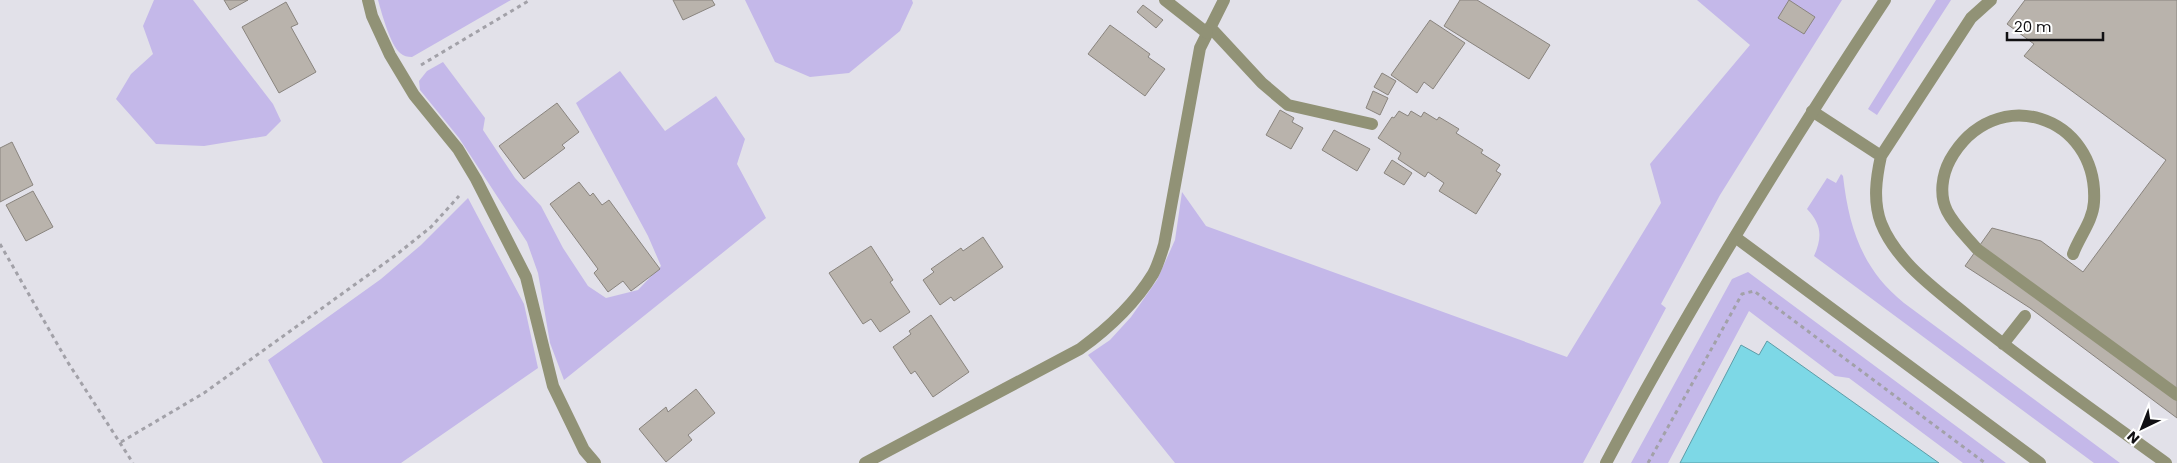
<svg xmlns="http://www.w3.org/2000/svg" width="2177" height="463" font-family="Poppins,sans-serif">
<rect width="100%" height="100%" fill="#e2e1e9"/>
<path fill="#c4b8e9" d="M154,0H193L273,104L281,121L266,136L204,146L156,144L116,99L131,74L153,54L143,26Z
M378,0H511L412,57C407,57 404,56 400,53C390,44 382,14 378,0Z
M745,0H912L913,3L900,31L849,73L810,77L775,62Z
M1697,0H1842L1720,195L1661,304L1666,308L1583,463H1175L1088,355L1110,340L1131,317L1157,280L1175,240L1182,192L1206,226L1567,357L1661,203L1650,164L1750,45Z
M1936,0H1951L1877,115L1868,109Z
M443,62L485,118L483,130L515,178L541,206L563,248L588,286L606,298L638,290L661,266L648,236L576,103L620,71L665,131L716,96L745,139L737,164L766,218L564,380L550,343L538,273L527,242L459,138L420,90L419,81L427,71Z
M1841,174L1843,176C1849,228 1862,269 1904,303L2120,463H2094L1814,256C1823,236 1821,224 1807,209L1827,178L1836,183Z
M468,198L524,304L538,368L401,463H323L268,360L381,279L421,245Z
M1748,272L2006,463H1963L1849,378L1835,376L1749,311L1668,463H1631L1732,279Z"/>
<path fill="#7dd8e6" stroke="#5d9ca7" d="M1767,341L1939,463H1680L1741,345L1759,355Z"/>
<path fill="#b9b3ac" stroke="#89847e" d="M224,0H248L230,10Z
M673,0H712L715,5L683,20Z
M1460,0H1477L1550,45L1529,79L1444,26Z
M1789,0L1815,17L1804,34L1778,18Z
M2025,0H2177V418L2030,308L1965,266L1992,228L2041,241L2083,272L2166,160L2024,56L2034,44L2007,24Z
M286,2L298,24L291,27L316,72L279,93L242,27Z
M1143,5L1163,20L1156,28L1137,12Z
M1430,20L1465,43L1433,89L1424,82L1417,93L1391,75Z
M1110,25L1150,54L1148,57L1165,69L1145,96L1088,54Z
M1382,73L1396,81L1388,95L1374,87Z
M1373,91L1388,98L1380,115L1366,108Z
M557,103L579,132L562,145L565,148L524,179L499,146Z
M1280,110L1294,118L1292,122L1303,128L1291,149L1266,135Z
M1399,111L1408,116L1411,111L1421,117L1424,112L1437,120L1439,117L1459,129L1456,133L1483,150L1481,153L1500,165L1496,171L1501,174L1476,214L1439,191L1444,183L1428,172L1425,177L1398,159L1401,153L1378,138L1392,117L1394,118Z
M1334,130L1370,149L1357,171L1322,150Z
M12,142L33,185L0,202V148Z
M1392,160L1412,173L1404,185L1384,173Z
M579,182L590,196L593,193L602,205L609,200L660,269L631,291L623,281L608,292L594,273L598,269L550,204Z
M33,191L53,227L26,241L6,205Z
M983,237L1003,267L954,301L951,297L940,305L923,280L934,272L931,269L961,248L963,251Z
M871,246L893,280L890,282L910,312L880,332L871,319L863,324L829,273Z
M931,315L969,372L933,397L915,371L911,374L893,347L911,334L909,331Z
M696,389L715,413L688,435L692,440L666,462L639,429L666,407L668,412Z"/>
<g fill="none" stroke-linecap="round" stroke-linejoin="round">
<path stroke="#a2a1a8" stroke-width="3" stroke-dasharray="4 4" stroke-linecap="butt" d="M421,65L530,0
M0,244L67,361L133,463
M121,442L204,393L396,255L431,227L459,196
M1648,463L1742,294L1754,291L1985,463"/>
<path stroke="#919276" stroke-width="12" d="M1991,0L1971,18L1881,156C1876,179 1873,201 1881,223C1897,263 1937,290 1968,316C2032,368 2100,415 2166,463
M1210,27L1262,83L1288,105L1372,124
M1812,111L1881,156
M2073,254C2079,237 2093,221 2094,202C2099,115 1994,81 1950,160C1942,175 1939,195 1947,211C1954,225 1967,237 1977,249L2177,395
M2003,344L2025,316
M865,463L1080,349C1109,328 1134,305 1153,274C1158,265 1161,254 1164,245L1200,48L1224,0"/>
<path stroke="#919276" stroke-width="12" d="M368,0L372,16L390,55L414,95L458,149L476,179L526,277L553,386L584,450L595,463
M1165,0L1207,33
M1735,237L2040,463"/>
<path stroke="#919276" stroke-width="12" d="M1606,463C1690,304 1786,150 1885,0"/>
</g>
<g transform="translate(2142 428) rotate(223)" stroke="#ffffff" stroke-width="4" paint-order="stroke">
<path d="M0-4L9 19L0 12L-9 19Z" fill="#111013"/>
<text y="-8" font-size="14" font-weight="bold" text-anchor="middle" fill="#111013">N</text>
</g>
<path d="M2007 32v8h96v-8" fill="none" stroke="#111013" stroke-width="2.5"/>
<text x="2014" y="32" font-size="15" fill="#111013" stroke="#ffffff" stroke-width="4" paint-order="stroke">20 m</text>
</svg>
